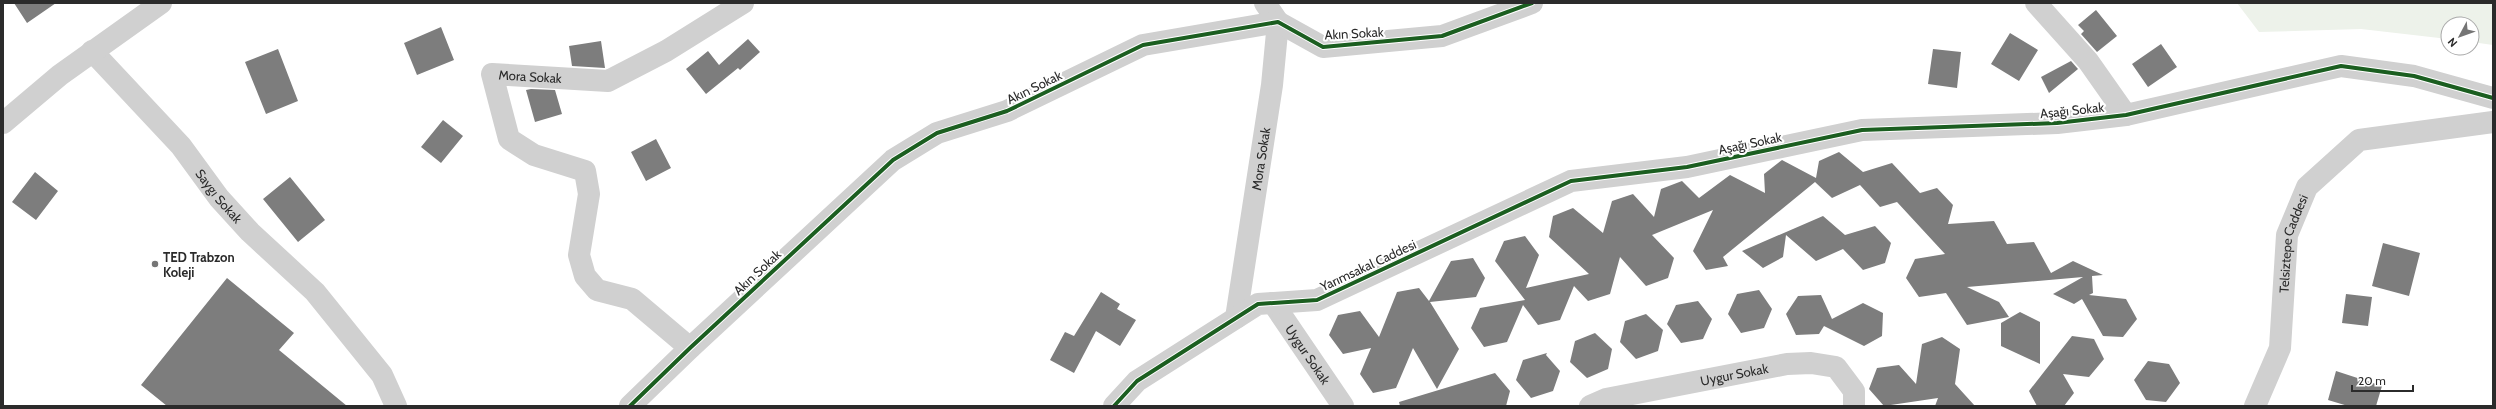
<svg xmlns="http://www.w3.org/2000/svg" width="2496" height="409" font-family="Cabin,sans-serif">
<rect width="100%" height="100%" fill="#fff"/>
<path fill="#edf2ea" d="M2237,3H2493V45L2472,42V24H2448V39L2361,29L2259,32Z"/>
<path fill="#7d7d7d" d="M14,3H56L27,23Z
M2096,10L2117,36L2097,52L2081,34L2084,31L2078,25Z
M441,27L454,60L417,75L404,43Z
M2010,33L2038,50L2019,81L1991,64Z
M748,39L760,52L740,70L738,68L706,94L686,69L708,51L719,65Z
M601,41L605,68L572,66L569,46Z
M2161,44L2177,67L2148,87L2132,64Z
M278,49L298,101L266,114L245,62Z
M1933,49L1961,52L1957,88L1928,84Z
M2071,61L2078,69L2049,93L2041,77Z
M531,89L555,90L562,114L535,122L526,90Z
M443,120L463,136L441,163L421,147Z
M656,139L671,168L646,181L631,152Z
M1839,152L1863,172L1892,163L1920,193L1937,188L1953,205L1948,224L1994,221L2007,244L2034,242L2051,273L2073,261L2103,275L2092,276L2093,293L2089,295L2126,299L2137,319L2123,337L2103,336L2082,299L2074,304L2053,294L2083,277L1967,287L1999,302L2009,317L1967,325L1946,293L1919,297L1906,278L1915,259L1945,254L1897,202L1880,207L1860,185L1832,198L1815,182L1723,257L1728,266L1706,270L1693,251L1713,210L1652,235L1674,258L1668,278L1646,286L1620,257L1610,294L1588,301L1574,286L1560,320L1538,325L1523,305L1507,342L1484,347L1471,328L1480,308L1525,300L1495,261L1504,241L1525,236L1539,255L1526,288L1589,274L1549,237L1553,216L1573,208L1603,233L1612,201L1633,194L1654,217L1661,189L1682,181L1699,198L1730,175L1765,193L1764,174L1782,160L1816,178L1819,161Z
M35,172L58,191L36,220L12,202Z
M290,177L325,220L298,242L263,199Z
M1823,216L1845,235L1875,226L1891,243L1885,263L1863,270L1843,249L1816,261L1786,235L1783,257L1763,268L1742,251Z
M2383,243L2420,253L2409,296L2372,286Z
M1473,258L1485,278L1476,297L1430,302L1459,349L1437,389L1413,348L1396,388L1373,393L1360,374L1371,348L1343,354L1329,335L1338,315L1360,311L1379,337L1397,292L1419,288L1429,301L1451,261Z
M227,278L294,333L279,350L347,406H167L141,385Z
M1759,290L1772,309L1764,328L1741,333L1728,314L1737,294Z
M1101,292L1120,304L1117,309L1136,320L1120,346L1096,331L1074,373L1050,360L1065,332L1074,336Z
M2346,294L2372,297L2368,326L2342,323Z
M1821,295L1832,319L1863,303L1883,313L1882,336L1864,346L1824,326L1819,334L1796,335L1786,314L1798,296Z
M1698,301L1712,319L1703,339L1681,343L1667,324L1676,305Z
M2020,312L2040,322V364L2001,346V323Z
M1646,314L1663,330L1658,351L1636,359L1620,342L1625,321Z
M1595,333L1612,349L1608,369L1587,378L1570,362L1575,341Z
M2072,336L2094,339L2104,359L2089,377L2063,374L2074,393L2064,406H2037L2029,391Z
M1942,337L1960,349L1955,384L1975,406H1935L1938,398L1884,406L1869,389L1877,368L1899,365L1916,384L1922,344Z
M1547,353L1546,355L1560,371L1553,391L1531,398L1516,380L1523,360Z
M2148,361L2169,364L2180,383L2166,402L2146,400L2134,380Z
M2336,371L2382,386L2376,406H2348L2328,400Z
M1495,373L1510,391L1506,406H1400L1399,402Z"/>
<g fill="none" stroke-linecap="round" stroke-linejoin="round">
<g stroke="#d0d0d0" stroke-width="22">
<path d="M2036,3L2088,61L2126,115"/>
<path id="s1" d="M92,51L181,146L219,198L250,232L315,292L382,375L396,406"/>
<path d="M3,123L60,75L161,3"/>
<path id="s2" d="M1273,303L1343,406"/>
<path id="s3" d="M1236,318L1272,85L1278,22L1265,3"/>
<path id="s4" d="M690,348L632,299L597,290L585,276L579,255L589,194L585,171L534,155L509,139L492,74L608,81L666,51L743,3"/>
<path d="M630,406L690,348L893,160L937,133L1007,111L1143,45L1278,22L1323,47L1442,36L1532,3"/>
<path d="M1114,406L1137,381L1258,304L1317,300L1571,181L1687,167L1862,130L2057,123L2126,115L2341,66L2414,76L2493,98"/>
<path id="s5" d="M1590,406L1606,399L1787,364L1811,363L1836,367L1854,391V406"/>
<path id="s6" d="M2255,406L2280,348L2287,235L2307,187L2359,140L2493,122"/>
</g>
<defs>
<path id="cycleway" d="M630,406L690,348L893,160L937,133L1007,111L1143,45L1278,22L1323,47L1442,36L1532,3
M1114,406L1137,381L1258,304L1317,300L1571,181L1687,167L1862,130L2057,123L2126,115L2341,66L2414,76L2493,98"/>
</defs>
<use href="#cycleway" stroke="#fff" stroke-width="6"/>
<use href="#cycleway" stroke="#1b5e20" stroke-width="4"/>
</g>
<circle fill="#757575" stroke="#fff" stroke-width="1.5" cx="155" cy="264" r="4"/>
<g text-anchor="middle" stroke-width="4" stroke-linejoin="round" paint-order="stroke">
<g font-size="13" fill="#2b2b2b" stroke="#fff">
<text transform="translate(1354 33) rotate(-3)" y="5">Akın Sokak</text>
<text dy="5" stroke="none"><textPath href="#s4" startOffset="426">Mora Sokak</textPath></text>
<text transform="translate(1034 87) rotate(-26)" y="5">Akın Sokak</text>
<text transform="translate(2072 110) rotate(-6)" y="5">Aşağı Sokak</text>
<text transform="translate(1750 143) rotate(-12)" y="5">Aşağı Sokak</text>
<text dy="5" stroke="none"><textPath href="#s3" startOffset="161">Mora Sokak</textPath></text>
<text dy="5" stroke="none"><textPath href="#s1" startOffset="193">Saygı Sokak</textPath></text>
<text dy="5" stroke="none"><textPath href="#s6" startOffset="169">Telsiztepe Caddesi</textPath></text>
<text transform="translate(1368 265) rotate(-25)" y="5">Yarımsakal Caddesi</text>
<text transform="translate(757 272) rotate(-43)" y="5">Akın Sokak</text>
<text dy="5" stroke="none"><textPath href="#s2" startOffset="62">Uygur Sokak</textPath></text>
<text dy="5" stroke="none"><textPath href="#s5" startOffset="148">Uygur Sokak</textPath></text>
</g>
<g font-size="13" font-weight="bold" fill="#2b2b2b" stroke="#fff" text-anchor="start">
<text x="163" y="262">TED Trabzon<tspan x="163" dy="15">Koleji</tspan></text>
</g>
</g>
<rect width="2496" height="409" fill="none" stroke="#2b2b2b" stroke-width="8"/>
<g transform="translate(2460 36) rotate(229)"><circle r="19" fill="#ffffff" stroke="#aaaaaa"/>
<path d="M0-3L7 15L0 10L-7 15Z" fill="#757575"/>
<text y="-6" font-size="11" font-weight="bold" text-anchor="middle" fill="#2b2b2b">N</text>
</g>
<path d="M2352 385v6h61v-6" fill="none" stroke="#2b2b2b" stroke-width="2"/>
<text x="2358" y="385" font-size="12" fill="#2b2b2b" stroke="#ffffff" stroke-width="3" paint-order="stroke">20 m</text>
</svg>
